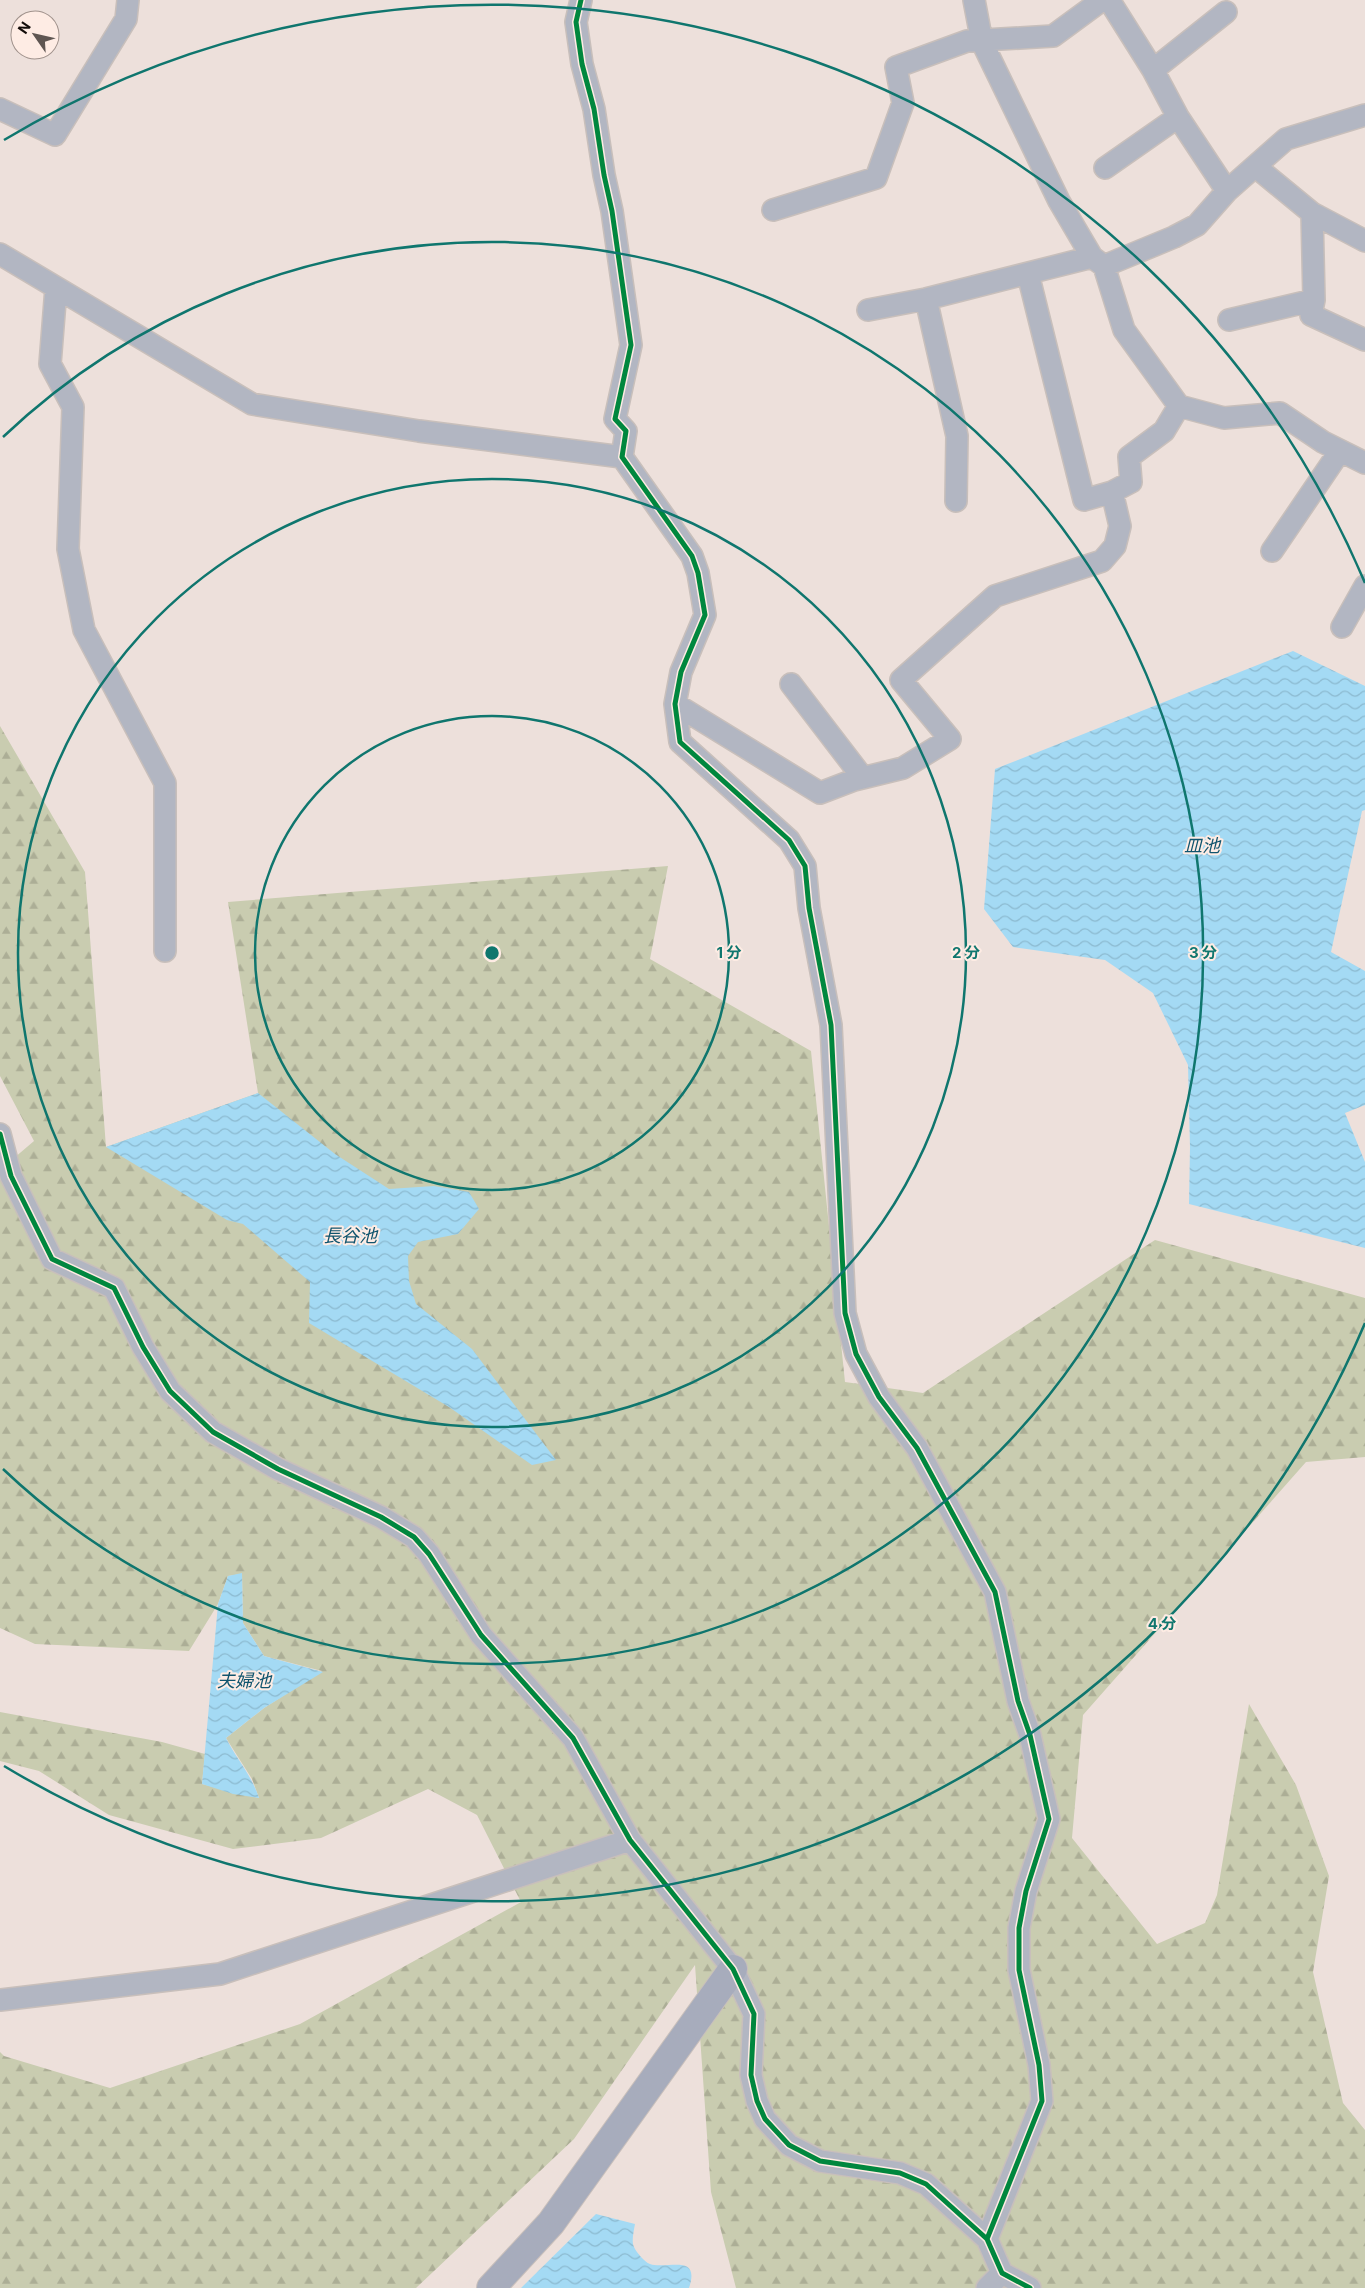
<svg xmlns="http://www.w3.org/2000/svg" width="1365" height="2288" font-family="Inter,'Noto Sans JP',sans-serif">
<defs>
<pattern id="forest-firs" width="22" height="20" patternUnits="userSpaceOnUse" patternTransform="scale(1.25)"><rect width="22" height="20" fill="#c9ccb0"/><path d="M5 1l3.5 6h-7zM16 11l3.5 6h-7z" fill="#acae96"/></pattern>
<pattern id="water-waves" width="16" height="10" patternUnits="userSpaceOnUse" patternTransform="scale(1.25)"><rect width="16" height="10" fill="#a4daf4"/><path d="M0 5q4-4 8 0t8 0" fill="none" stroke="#8cbad0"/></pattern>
</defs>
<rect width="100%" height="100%" fill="#ede0db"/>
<path fill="url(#forest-firs)" d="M0,726L85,872L106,1147L258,1093L228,902L668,866L650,959L811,1051L845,1382L923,1393L1155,1240L1365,1298V1457L1306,1462L1083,1715L1072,1838L1157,1944L1205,1923L1217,1895L1249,1704L1296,1785L1329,1876L1313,1972L1343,2103L1365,2130V2288H736L711,2192L695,1965L574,2139L416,2288H0V2052L4,2056L110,2088L300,2024L521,1902L477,1815L428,1789L321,1838L233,1849L109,1815L39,1771L0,1761V1712L162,1742L205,1754L202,1784L259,1798L252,1779L226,1738L264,1708L322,1671L264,1656L243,1623L242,1574L228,1576L218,1604L189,1651L35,1644L0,1628V1170L34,1141L0,1076Z"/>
<path fill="url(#water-waves)" d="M1293,651L1365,686V810L1362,811L1331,952L1365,971V1105L1345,1113L1365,1162V1248L1189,1204L1190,1147L1188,1065L1153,993L1105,960L1013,947L984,909L995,769Z
M258,1093L335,1154L389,1189L434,1186L469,1192L479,1209L458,1234L418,1242L408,1256L409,1281L416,1304L472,1349L556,1460L532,1465L449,1407L309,1323L310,1282L243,1224L227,1220L106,1147Z
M242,1573L243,1623L264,1656L323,1672L264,1708L226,1738C237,1760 251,1774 259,1798L233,1794L202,1784L218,1604L228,1576Z
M596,2214L635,2224C634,2230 632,2238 633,2244C634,2249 638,2253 641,2257C644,2260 647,2263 650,2264C666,2270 701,2252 689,2288H521Z"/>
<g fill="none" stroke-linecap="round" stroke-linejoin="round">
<defs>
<path id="street" d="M581,0L576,22L582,64L594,109L604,175L612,211L631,345L615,419L626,431L622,457L692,556L698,573L705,615L681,672L675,704L680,742L789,840L805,866L809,908L831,1025L845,1313L856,1354L879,1397L917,1448L995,1592L1018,1701L1030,1735L1049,1819L1026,1891L1019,1928V1970L1039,2065L1042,2101L987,2239
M974,0L982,42L1059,201L1092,257L1104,266L1124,330L1179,406L1224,418L1280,413L1323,442L1365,463
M1109,0L1153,70L1178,117L1227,191
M1153,70L1226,12
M0,109L55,135L126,19L128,0
M1256,167L1312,213
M1105,168L1178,117
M773,210L876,178L903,103L896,67L967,41L1053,36L1102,0
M1365,241L1312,213L1314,300L1311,315L1365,340
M0,254L252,404L419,431L622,457
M1104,266L1174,237L1197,225L1227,191L1286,139L1365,115
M1028,274L1084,500L1112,492
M56,288L50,364L73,407L68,549L84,630L165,783V951
M926,299L957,436L956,501
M868,310L926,299L1092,257
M1229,320L1314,300
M1272,551L1340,451
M1342,627L1365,586
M791,684L863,778
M675,704L820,793L854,780L903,768L950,739L901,680L995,596L1102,561L1115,546L1120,526L1112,492L1131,482L1129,457L1164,431L1179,406
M0,1134L11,1176L52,1259L114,1288L143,1347L170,1391L213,1432L278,1469L381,1517L414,1537L429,1554L481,1635L573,1738L630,1840L733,1969L754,2014L751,2075L757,2101L765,2119L789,2145L820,2161L900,2173L926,2184L987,2239L1002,2273L1030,2288
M0,2000L220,1974L630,1840
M987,2288L1002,2273"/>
<path id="secondary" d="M491,2288L551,2223L733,1969"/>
</defs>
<use href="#street" stroke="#c8bfbb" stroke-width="24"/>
<use href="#secondary" stroke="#c8bfbb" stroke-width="30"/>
<use href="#street" stroke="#b2b6c2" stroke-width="21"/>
<use href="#secondary" stroke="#a7acbc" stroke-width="28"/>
<defs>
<path id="cycleway" d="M581,0L576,22L582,64L594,109L604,175L612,211L631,345L615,419L626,431L622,457L692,556L698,573L705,615L681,672L675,704L680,742L789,840L805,866L809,908L831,1025L845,1313L856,1354L879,1397L917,1448L995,1592L1018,1701L1030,1735L1049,1819L1026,1891L1019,1928V1970L1039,2065L1042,2101L987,2239
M0,1134L11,1176L52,1259L114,1288L143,1347L170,1391L213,1432L278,1469L381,1517L414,1537L429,1554L481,1635L573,1738L630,1840L733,1969L754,2014L751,2075L757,2101L765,2119L789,2145L820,2161L900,2173L926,2184L987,2239L1002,2273L1030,2288"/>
</defs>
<use href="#cycleway" stroke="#feece4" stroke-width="8"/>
<use href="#cycleway" stroke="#00873e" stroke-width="5"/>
</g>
<g fill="none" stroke="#0f766e" stroke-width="2.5">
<circle cx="492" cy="953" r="237"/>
<circle cx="492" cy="953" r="474"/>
<path d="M3 437A711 711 0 1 1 3 1469"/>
<path d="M1365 1323A948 948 0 0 1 4 1766M4 140A948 948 0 0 1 1365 583"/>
</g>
<g text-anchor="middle" stroke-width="4" stroke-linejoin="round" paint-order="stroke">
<g font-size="18" font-style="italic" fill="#10546e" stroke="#feece4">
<text x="1202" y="852">皿池</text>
<text x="350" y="1242">長谷池</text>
<text x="244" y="1687">夫婦池</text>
</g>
</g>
<circle cx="492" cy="953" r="8" fill="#0f766e" stroke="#feece4" stroke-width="2.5"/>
<g font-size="15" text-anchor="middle" font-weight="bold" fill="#0f766e" stroke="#feece4" stroke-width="4" stroke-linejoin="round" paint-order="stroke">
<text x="729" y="958">1 分</text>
<text x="966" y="958">2 分</text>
<text x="1203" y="958">3 分</text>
<text x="1162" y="1629">4 分</text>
</g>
<g transform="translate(35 35) rotate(304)"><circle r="24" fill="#feece4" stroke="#a0928c"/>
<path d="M0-4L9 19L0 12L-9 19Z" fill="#5f5652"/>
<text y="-8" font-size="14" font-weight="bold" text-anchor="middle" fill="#120b08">N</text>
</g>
</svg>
